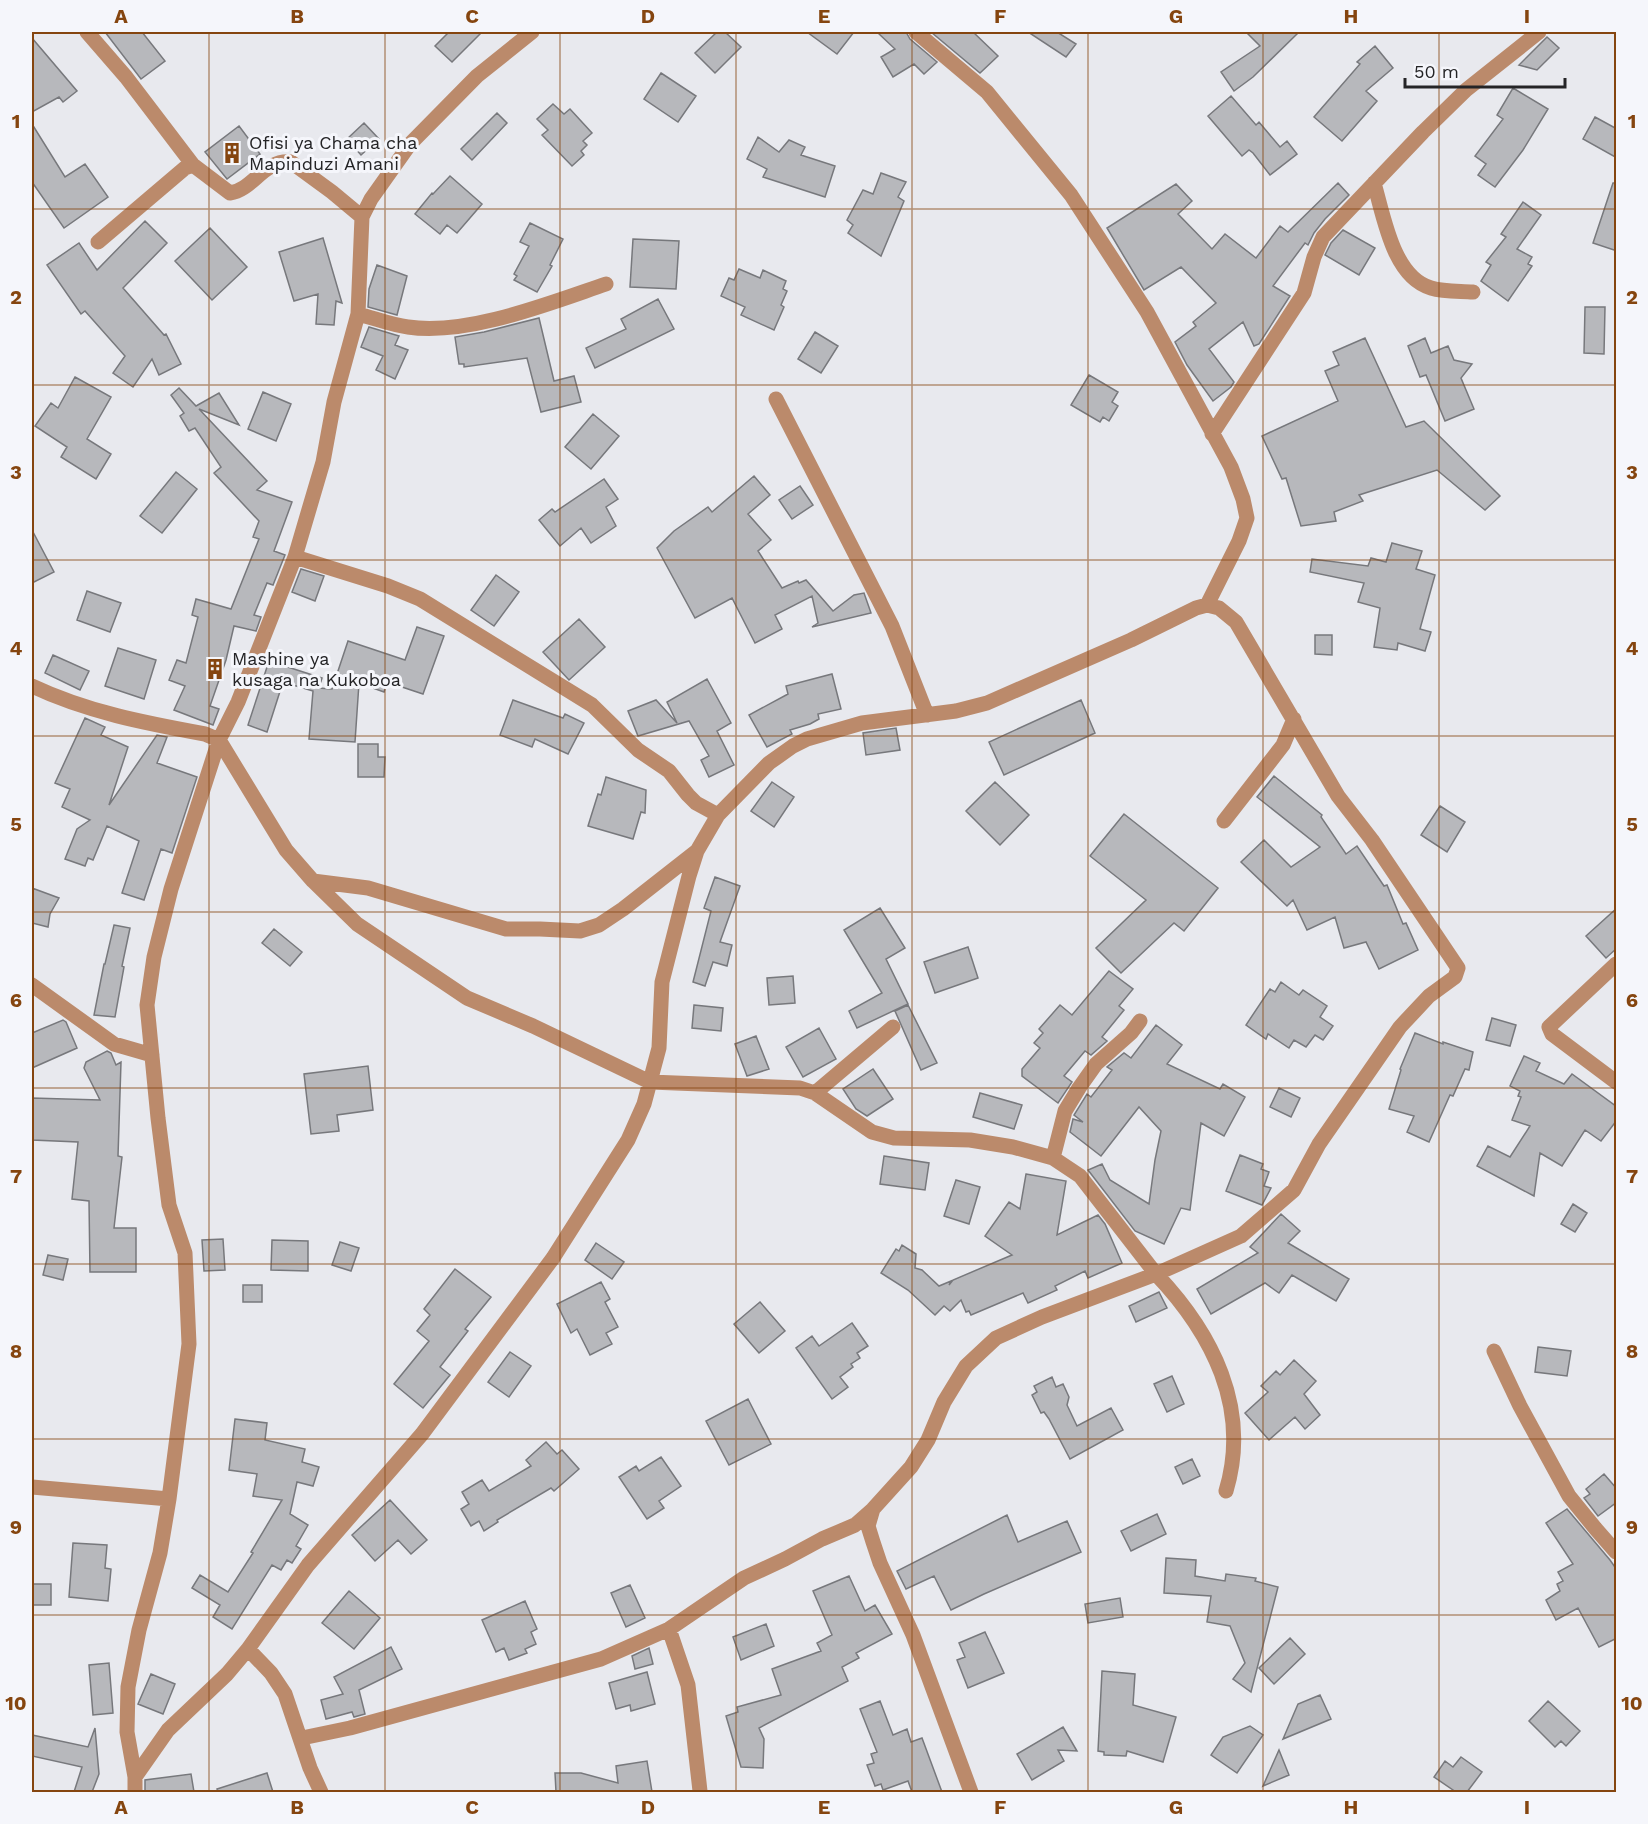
<svg xmlns="http://www.w3.org/2000/svg" width="1648" height="1824" font-family="'Work Sans',sans-serif">
<rect width="100%" height="100%" fill="#e8e9ee"/>
<path fill="#b7b8bc" stroke="#77787c" stroke-width="1.5" d="M105,32H142L165,61L141,79Z
M449,32H482L452,62L435,46Z
M717,32H725L741,47L715,73L695,53Z
M807,32H854L837,54Z
M877,32H906L910,39L937,62L924,74L914,64L893,77L881,57L895,49Z
M931,32H973L998,56L980,73Z
M1028,32H1057L1076,44L1066,57Z
M1246,32H1299L1253,77L1234,91L1221,72L1260,46Z
M1547,37L1559,48L1537,70L1519,65Z
M32,38L77,91L63,102L59,97L32,112Z
M1375,46L1393,68L1366,91L1377,101L1342,141L1314,117L1360,64L1357,62Z
M661,73L696,96L678,122L644,99Z
M1513,88L1548,109L1523,150L1495,187L1478,175L1486,164L1475,156L1503,119L1497,115Z
M1231,96L1256,125L1259,122L1280,147L1287,141L1297,154L1270,175L1253,153L1249,150L1242,156L1208,116Z
M553,104L564,114L570,109L592,133L583,141L587,145L581,151L584,155L572,166L542,135L548,130L537,119Z
M497,113L507,123L472,160L461,149Z
M1595,117L1617,129V158L1583,139Z
M364,123L379,139L361,155L347,139Z
M32,124L65,177L85,164L108,197L64,228L32,182Z
M239,126L260,154L227,179L205,152Z
M758,137L779,152L789,140L805,147L801,155L835,166L825,197L763,177L767,169L747,159Z
M881,173L906,182L898,197L904,201L881,256L848,233L853,225L847,220L863,190L873,194Z
M450,176L482,204L457,233L447,225L440,234L415,214L432,193L433,194Z
M1338,183L1349,195L1325,219L1314,233L1308,245L1305,243L1273,286L1290,296L1259,344L1254,346L1243,322L1209,349L1234,382L1231,387L1213,401L1187,365L1175,342L1196,326L1193,322L1216,303L1181,267L1144,290L1107,228L1176,184L1192,201L1178,214L1212,249L1225,234L1256,258L1280,226L1288,232Z
M1613,183H1617V251L1593,243Z
M1523,202L1541,215L1517,249L1532,257L1528,264L1532,266L1508,301L1481,281L1491,265L1486,262L1506,237L1501,234Z
M145,221L167,243L123,288L164,335L166,334L181,364L159,375L152,359L133,387L113,373L125,356L85,311L81,314L47,265L79,243L97,270Z
M530,223L563,239L550,265L552,266L537,292L514,280L517,276L514,274L529,246L520,242Z
M210,228L247,267L212,300L175,261Z
M1343,230L1375,248L1359,275L1325,255L1331,243Z
M323,238L342,303L336,301L334,325L316,324L318,294L294,301L279,252Z
M633,239L679,241L676,289L630,287Z
M377,265L407,276L397,315L368,307L369,289Z
M739,269L760,278L763,270L786,281L783,289L787,291L781,305L784,307L774,330L741,315L745,307L721,296L729,278L734,280Z
M658,299L674,329L595,368L586,348L626,329L621,319Z
M1585,307H1605L1604,354L1584,353Z
M539,318L554,381L574,376L581,402L541,412L527,358L464,367V364H459L455,337L484,332Z
M369,327L399,336L395,345L408,350L395,379L376,370L383,356L361,347Z
M815,332L838,346L821,373L798,359Z
M1365,338L1406,427L1424,421L1500,496L1485,510L1437,470L1359,495L1363,501L1334,512L1336,521L1301,526L1286,478L1282,479L1262,436L1338,401L1325,371L1339,365L1333,352Z
M1425,338L1431,353L1448,346L1454,360L1472,364L1461,378L1474,409L1445,421L1426,375L1420,377L1408,346Z
M1089,375L1118,392L1112,402L1118,406L1109,421L1103,417L1100,422L1071,405Z
M75,377L111,397L87,439L111,454L96,479L61,457L67,447L35,426L51,403L58,408Z
M179,388L196,406L219,393L239,425L199,409L267,481L257,490L292,502L274,551L285,555L273,585L267,583L254,615L261,617L256,631L234,626L226,660L210,706L219,709L213,725L174,710L185,686L169,680L177,660L186,663L198,617L192,615L196,599L231,609L259,539L253,537L259,521L214,473L221,467L195,428L189,431L180,416L184,413L171,395Z
M263,392L291,404L276,441L248,429Z
M593,414L619,436L591,469L565,447Z
M176,472L197,489L162,533L140,516Z
M754,476L770,495L748,514L771,540L758,551L782,588L798,581L799,583L806,580L833,611L854,595L864,593L871,613L812,627L818,623L812,596L775,615L782,629L755,643L732,598L695,618L657,548L674,531L708,507L712,512Z
M604,479L618,499L606,507L616,526L591,543L581,528L560,546L539,520L552,509L555,512Z
M800,486L813,505L792,519L779,500Z
M32,530L54,572L32,583Z
M1392,543L1422,551L1416,569L1435,575L1420,629L1431,632L1425,651L1398,643L1397,650L1374,647L1380,608L1358,602L1364,583L1310,572L1312,559L1368,566L1371,558L1386,562Z
M301,569L324,576L315,601L292,592Z
M496,575L519,592L494,626L471,610Z
M87,591L121,603L110,632L77,620Z
M579,619L605,647L569,680L543,652Z
M417,627L444,636L423,694L387,682L384,692L359,683L355,742L309,739L313,691L283,682L267,732L248,725L269,661L322,678L319,688L332,689L348,641L405,660Z
M1315,635H1332V655L1315,654Z
M118,648L156,660L144,699L105,686Z
M53,655L89,671L80,690L45,673Z
M832,674L841,709L818,714L819,719L810,724L790,730L792,734L767,747L749,715L788,694L786,686Z
M707,679L731,723L717,731L734,765L709,777L701,760L709,756L689,721L638,736L628,711L656,700L677,723L667,702Z
M513,700L563,718L565,714L584,723L568,754L535,739L532,747L500,735Z
M1081,700L1095,733L1004,775L989,742Z
M85,718L105,727L101,735L128,747L109,805L157,735L167,737L157,763L197,777L172,853L161,849L144,900L122,893L139,841L107,826L93,860L88,858L85,866L65,859L77,829L90,820L62,807L70,789L55,783Z
M896,728L900,750L866,755L863,733Z
M358,744H378V757H385L384,777H358Z
M1274,776L1322,815L1321,817L1346,854L1357,846L1384,886L1387,885L1403,924L1406,923L1418,950L1379,969L1366,942L1344,948L1335,917L1307,930L1293,900L1287,906L1241,862L1264,840L1291,867L1320,847L1257,797Z
M606,777L646,790L645,813L641,812L633,839L588,826L598,794L601,795Z
M772,782L794,797L774,827L751,811Z
M995,782L1029,815L1000,845L966,811Z
M1440,806L1465,822L1447,852L1421,835Z
M1124,814L1218,888L1184,931L1174,923L1121,973L1096,948L1146,900L1090,856Z
M715,877L740,886L720,942L732,945L727,966L713,962L705,986L693,982L711,911L704,908Z
M32,888L59,898L50,914L48,927L32,923Z
M880,908L905,948L886,959L908,1004L857,1028L849,1011L882,993L844,930Z
M1617,908V948L1606,958L1586,936Z
M114,925L130,928L122,966L124,967L115,1017L94,1015L104,964H105Z
M274,929L302,952L290,966L262,943Z
M968,947L978,978L935,993L924,962Z
M1109,971L1133,989L1119,1006L1124,1010L1102,1037L1107,1041L1091,1055L1085,1051L1064,1076L1072,1082L1058,1103L1022,1076V1069L1040,1048L1034,1043L1043,1033L1039,1029L1060,1005L1072,1015Z
M793,976L795,1003L769,1005L767,978Z
M1281,982L1299,995L1303,990L1327,1006L1320,1017L1333,1026L1323,1040L1315,1035L1306,1047L1294,1040L1289,1048L1268,1034L1266,1039L1246,1025L1270,989L1275,992Z
M694,1005L723,1008L721,1031L692,1028Z
M908,1005L937,1063L921,1070L895,1011Z
M1492,1018L1516,1025L1510,1046L1486,1040Z
M63,1020L66,1022L77,1048L32,1068V1033Z
M1156,1025L1182,1045L1167,1064L1220,1089L1223,1084L1245,1097L1224,1136L1201,1123L1190,1210L1181,1208L1164,1244L1135,1231L1088,1170L1102,1164L1110,1180L1149,1204L1155,1160L1161,1131L1139,1107L1101,1156L1070,1132L1073,1119L1083,1122L1074,1115L1087,1094L1091,1097L1112,1070L1107,1067L1124,1053L1131,1058Z
M819,1028L836,1059L803,1077L786,1047Z
M1415,1033L1443,1044V1042L1473,1052L1469,1070L1465,1069L1453,1096L1450,1095L1429,1142L1407,1132L1414,1116L1389,1109L1401,1070L1400,1069Z
M756,1036L769,1069L747,1076L735,1044Z
M107,1051L111,1053L116,1065L121,1062L118,1156L122,1157L114,1228H136V1272H90L89,1201L72,1199L78,1142L32,1140V1098L100,1100L84,1068L86,1062Z
M1524,1056L1540,1063L1536,1071L1564,1084L1572,1074L1617,1107V1120L1601,1141L1585,1130L1562,1166L1540,1153L1534,1196L1477,1166L1488,1146L1510,1157L1530,1126L1512,1120L1521,1097L1518,1096L1520,1091L1510,1086Z
M368,1066L373,1110L337,1115L339,1131L311,1134L304,1074Z
M873,1069L893,1099L867,1116L856,1109L843,1089Z
M1279,1088L1300,1098L1291,1117L1270,1107Z
M980,1093L1022,1105L1014,1129L973,1117Z
M1240,1155L1263,1164L1261,1169L1269,1172L1264,1186L1271,1188L1262,1205L1226,1191Z
M884,1156L929,1163L925,1190L880,1184Z
M1026,1174L1066,1181L1057,1235L1098,1215L1105,1224L1122,1263L1088,1278L1085,1271L1055,1286L1057,1290L1028,1303L1023,1293L971,1315L969,1311L966,1312L961,1300L950,1311L944,1306L935,1315L908,1290L881,1273L896,1249L899,1251L902,1245L916,1254L915,1268L922,1270L939,1286L951,1281L949,1285L953,1280L1012,1255L985,1236L1009,1202L1020,1209Z
M956,1180L980,1187L969,1224L944,1216Z
M1573,1204L1587,1213L1575,1232L1561,1224Z
M1281,1214L1300,1231L1288,1243L1349,1279L1336,1301L1292,1275L1279,1293L1265,1283L1211,1314L1197,1289L1258,1253L1250,1247Z
M223,1239L225,1270L204,1271L202,1240Z
M272,1240L308,1241V1271L271,1270Z
M340,1242L359,1248L351,1271L332,1265Z
M596,1243L624,1262L612,1279L585,1260Z
M48,1255L68,1259L63,1280L43,1275Z
M455,1269L491,1297L465,1329L468,1331L440,1367L450,1375L423,1408L394,1384L429,1341L417,1331L430,1315L424,1309Z
M601,1282L610,1299L605,1302L618,1327L606,1333L612,1344L590,1355L577,1329L571,1333L557,1304Z
M243,1285H262V1302H243Z
M1159,1292L1167,1308L1136,1322L1129,1306Z
M760,1302L785,1331L759,1353L734,1324Z
M852,1323L868,1346L857,1353L860,1358L851,1364L853,1367L840,1377L848,1387L832,1399L796,1348L812,1336L819,1346Z
M1538,1347L1571,1351L1567,1376L1535,1372Z
M510,1352L531,1366L509,1397L488,1382Z
M1294,1360L1316,1381L1304,1394L1320,1415L1305,1429L1295,1417L1269,1440L1245,1413L1268,1392L1261,1386L1276,1371L1280,1375Z
M1172,1376L1184,1404L1167,1412L1154,1384Z
M1052,1377L1056,1387L1063,1384L1069,1397L1067,1405L1077,1426L1111,1408L1123,1430L1070,1459L1049,1419L1044,1412L1041,1413L1032,1395L1037,1392L1034,1386Z
M748,1399L771,1444L729,1465L706,1421Z
M235,1419L267,1423L265,1440L305,1449L302,1462L319,1467L313,1486L297,1482L290,1514L308,1525L296,1546L301,1549L292,1563L287,1560L281,1570L272,1565L232,1629L213,1617L220,1605L192,1588L200,1575L228,1592L253,1553L251,1552L282,1500L253,1496L257,1474L229,1470Z
M546,1442L557,1454L562,1450L579,1469L554,1491L551,1488L497,1520L498,1522L484,1531L479,1521L471,1526L461,1509L469,1504L462,1492L482,1480L489,1491L531,1466L526,1460Z
M661,1457L681,1486L659,1501L664,1508L647,1519L619,1477L636,1466L639,1471Z
M1192,1459L1200,1476L1183,1484L1175,1467Z
M1604,1474L1617,1489V1502L1598,1516L1584,1498L1590,1494L1586,1489Z
M390,1500L427,1540L411,1554L398,1540L375,1561L352,1535Z
M1567,1509L1610,1560L1617,1570V1638L1599,1647L1578,1608L1556,1620L1546,1600L1560,1591L1557,1584L1563,1581L1558,1572L1573,1564L1546,1523Z
M1157,1514L1166,1534L1131,1551L1121,1531Z
M1007,1515L1018,1542L1067,1521L1081,1552L984,1594L951,1610L934,1576L906,1589L897,1571Z
M73,1543L107,1545L105,1568L111,1569L108,1601L69,1597Z
M1166,1558L1196,1560L1195,1576L1225,1581L1226,1574L1256,1578L1255,1581L1278,1587L1251,1692L1233,1679L1245,1663L1230,1626L1207,1622L1211,1596L1164,1593Z
M849,1576L865,1611L875,1605L892,1634L856,1653L859,1658L842,1667L848,1681L759,1728L764,1739L763,1768L741,1767L726,1716L738,1712L737,1707L781,1695L772,1669L821,1651L817,1643L832,1635L813,1591Z
M32,1584H51V1605H32Z
M630,1585L645,1618L626,1627L611,1593Z
M349,1591L380,1618L354,1649L322,1623Z
M1120,1598L1123,1617L1088,1623L1085,1604Z
M525,1601L537,1629L531,1632L536,1644L525,1649L527,1653L509,1660L504,1648L496,1652L482,1620Z
M766,1624L774,1646L741,1660L733,1637Z
M985,1632L1004,1673L968,1688L957,1660L965,1657L959,1643Z
M1290,1638L1305,1654L1274,1684L1259,1668Z
M391,1647L402,1669L359,1690L365,1714L354,1717L352,1712L326,1719L321,1700L343,1694L334,1677Z
M649,1648L653,1664L635,1669L632,1656Z
M109,1663L113,1713L93,1715L89,1665Z
M1102,1671L1135,1674L1133,1705L1176,1717L1163,1762L1127,1751L1126,1756L1104,1755V1752L1098,1751Z
M647,1672L655,1704L631,1711L630,1705L616,1709L609,1683Z
M151,1674L175,1684L163,1714L138,1704Z
M1320,1695L1331,1719L1283,1739L1298,1704Z
M880,1701L893,1735L907,1729L911,1742L922,1738L942,1792H912L908,1781L883,1790L881,1784L875,1786L867,1765L874,1763L871,1754L877,1752L860,1709Z
M1548,1701L1580,1731L1566,1746L1561,1741L1555,1747L1529,1721Z
M1250,1726L1263,1735L1237,1773L1211,1755L1223,1737Z
M1063,1727L1077,1751L1058,1750L1064,1761L1032,1780L1017,1754Z
M95,1728L99,1774L92,1792H74L82,1767L32,1756V1735L88,1747Z
M1279,1750L1289,1775L1263,1786Z
M1461,1757L1482,1772L1467,1792H1456L1434,1777L1445,1761L1453,1767Z
M647,1761L652,1792H556L555,1773H581L618,1783L616,1766Z
M267,1773L273,1792H218L217,1789Z
M191,1774L194,1792H145V1780Z"/>
<g fill="none" stroke-linecap="round" stroke-linejoin="round">
<path stroke="#bb8a6b" stroke-width="15" d="M87,32L126,77L193,165
M916,32L987,92L1071,195L1147,312L1231,467L1243,499L1247,518L1239,541L1207,605
M1374,183C1384,217 1393,277 1431,288C1444,292 1459,291 1473,292
M98,242L185,168L193,165L230,193C253,190 264,159 291,162L332,192L362,217
M358,314C374,318 391,325 408,327C467,336 550,303 606,284
M776,399L892,626L927,715
M1212,434L1304,293L1314,257L1323,237L1423,132L1466,90L1539,32
M295,557L388,586L420,599L592,705L638,750L669,771L688,795L696,803L718,815
M32,686C87,712 145,723 205,734L219,740L286,850L313,881L357,924L467,998L533,1026L650,1082L800,1088L815,1093L872,1132L894,1138L970,1140L1013,1147L1053,1158L1080,1176L1156,1274L1241,1236L1294,1190L1319,1144L1400,1027L1429,996L1455,977L1458,968L1372,840L1338,796L1236,622L1219,608L1207,605L1196,608L1131,640L987,703L956,711L862,723L807,739L793,746L769,763L718,815L697,851L689,876L662,982L659,1048L644,1104L628,1140L553,1258L422,1434L308,1565L248,1649L227,1674L168,1730L135,1777
M1224,821L1283,745L1294,719
M313,881L368,888L506,929H540L580,931L599,925L623,909L697,851
M1616,964L1549,1027L1552,1034L1616,1082
M32,985L114,1044L152,1055
M815,1093L893,1027
M1053,1158L1065,1111L1079,1088L1096,1064L1131,1033L1140,1021
M1494,1351L1520,1406L1569,1496L1595,1528L1616,1552
M32,1487L169,1499
M669,1629L688,1685L700,1791
M248,1649L271,1673L285,1694L310,1768L321,1792
M302,1738L350,1728L601,1659L669,1629L744,1578L785,1559L822,1539L855,1525L872,1510
M135,1792V1777L127,1732L128,1687L139,1630L160,1553L169,1499L189,1344L185,1253L169,1205L158,1118L147,1005L154,957L171,889L219,740L238,702L295,557L323,462L334,402L358,314L362,217L371,199L410,144L477,76L532,32
M971,1792L913,1635L880,1563L873,1542L868,1526L873,1509L911,1467L928,1440L944,1402L966,1366L996,1338L1042,1317L1156,1274C1212,1333 1251,1408 1226,1491"/>
</g>
<path fill="none" stroke="#85450f" stroke-width="1.5" stroke-opacity="0.55" d="M209,32V1792M385,32V1792M560,32V1792M736,32V1792M912,32V1792M1088,32V1792M1263,32V1792M1439,32V1792M32,209H1616M32,385H1616M32,560H1616M32,736H1616M32,912H1616M32,1088H1616M32,1264H1616M32,1439H1616M32,1615H1616"/>
<defs>
<symbol id="building-bare" viewBox="-9 -9 18 18"><path d="M-4-6H4V6H1V3H-1V6H-4ZM-2.5-4.3h1.7v1.8h-1.7ZM.8-4.3h1.7v1.8H.8ZM-2.5-1h1.7V.8h-1.7ZM.8-1h1.7V.8H.8Z" fill="#85450f" stroke="#f5f6fb" stroke-width="2.5" paint-order="stroke"/></symbol>
</defs>
<g fill-rule="evenodd">
<use href="#building-bare" x="217" y="138" width="30" height="30"/>
<use href="#building-bare" x="200" y="654" width="30" height="30"/>
</g>
<g text-anchor="middle" stroke-width="6" stroke-linejoin="round" paint-order="stroke">
<g font-size="18" fill="#242426" stroke="#f5f6fb" text-anchor="start">
<text x="249" y="149">Ofisi ya Chama cha<tspan x="249" dy="21">Mapinduzi Amani</tspan></text>
<text x="232" y="665">Mashine ya<tspan x="232" dy="21">kusaga na Kukoboa</tspan></text>
</g>
</g>
<rect width="1648" height="1824" fill="none" stroke="#f5f6fb" stroke-width="66"/>
<path d="M1405 78v9h160v-9" fill="none" stroke="#242426" stroke-width="3"/>
<text x="1414" y="78" font-size="18" fill="#242426" stroke="#f5f6fb" stroke-width="4.5" paint-order="stroke">50 m</text>
<rect x="33" y="33" width="1582" height="1758" fill="none" stroke="#85450f" stroke-width="2"/>
<g font-size="20" text-anchor="middle" font-weight="bold" fill="#85450f">
<text x="121" y="23">A</text>
<text x="297" y="23">B</text>
<text x="472" y="23">C</text>
<text x="648" y="23">D</text>
<text x="824" y="23">E</text>
<text x="1000" y="23">F</text>
<text x="1176" y="23">G</text>
<text x="1351" y="23">H</text>
<text x="1527" y="23">I</text>
<text x="16" y="128">1</text>
<text x="1632" y="128">1</text>
<text x="16" y="304">2</text>
<text x="1632" y="304">2</text>
<text x="16" y="479">3</text>
<text x="1632" y="479">3</text>
<text x="16" y="655">4</text>
<text x="1632" y="655">4</text>
<text x="16" y="831">5</text>
<text x="1632" y="831">5</text>
<text x="16" y="1007">6</text>
<text x="1632" y="1007">6</text>
<text x="16" y="1183">7</text>
<text x="1632" y="1183">7</text>
<text x="16" y="1358">8</text>
<text x="1632" y="1358">8</text>
<text x="16" y="1534">9</text>
<text x="1632" y="1534">9</text>
<text x="16" y="1710">10</text>
<text x="1632" y="1710">10</text>
<text x="121" y="1814">A</text>
<text x="297" y="1814">B</text>
<text x="472" y="1814">C</text>
<text x="648" y="1814">D</text>
<text x="824" y="1814">E</text>
<text x="1000" y="1814">F</text>
<text x="1176" y="1814">G</text>
<text x="1351" y="1814">H</text>
<text x="1527" y="1814">I</text>
</g>
</svg>
